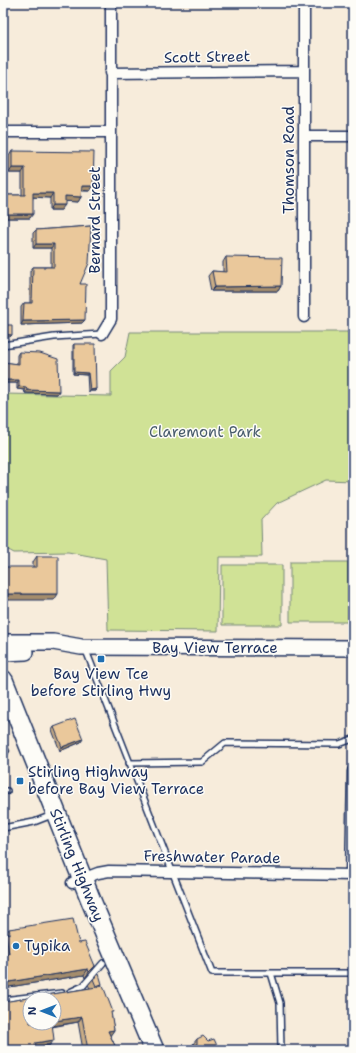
<svg xmlns="http://www.w3.org/2000/svg" width="356" height="1053" font-family="'Shantell Sans',sans-serif">
<rect width="100%" height="100%" fill="#f7ecdb"/>
<filter id="ink" filterUnits="userSpaceOnUse"><feTurbulence type="fractalNoise" baseFrequency=".025" numOctaves="2"/><feDisplacementMap in="SourceGraphic" scale="8" xChannelSelector="R" yChannelSelector="G"/><feConvolveMatrix kernelMatrix="1 2 1 2 8 2 1 2 1" color-interpolation-filters="sRGB"/></filter>
<g filter="url(#ink)">
<path fill="#d0e296" stroke="#76887a" d="M130,332H353V481L326,480L277,503L261,520L262,557H219L218,631L108,630L106,559L68,552L14,553L3,547V394L111,396V371L125,357Z
M290,562H348V622H290Z
M222,565H282V625H222Z"/>
<g fill="none" stroke-linecap="round" stroke-linejoin="round">
<defs>
<path id="lane" d="M3,345L54,337L102,334
M85,648L212,973H353
M129,763L202,762L225,743L339,744L353,739
M3,791H7
M3,828L34,822L52,815
M271,973L280,1003L281,1050
M70,992L83,986L103,963
M3,1000L62,993"/>
<path id="street" d="M304,3V317
M110,73L303,71
M3,132H110
M305,136H353
M102,334L111,319V3
M351,875L353,771
M72,883L98,873L109,871L353,875"/>
<path id="secondary" d="M3,642H53L81,647L353,648
M3,653L26,652"/>
<path id="highway" d="M3,680L92,903L154,1050"/>
</defs>
<use href="#lane" stroke="#1b2f5e" stroke-width="8"/>
<use href="#street" stroke="#1b2f5e" stroke-width="13"/>
<use href="#secondary" stroke="#1b2f5e" stroke-width="18"/>
<use href="#highway" stroke="#1b2f5e" stroke-width="22"/>
<use href="#lane" stroke="#fdfcf7" stroke-width="5"/>
<use href="#street" stroke="#fdfcf7" stroke-width="10"/>
<use href="#secondary" stroke="#fdfcf7" stroke-width="15"/>
<use href="#highway" stroke="#fdfcf7" stroke-width="19"/>
</g>
<path fill="#c9ac85" stroke="#1b2f5e" d="M12,151L93,186L90,191H81V197L78,202L65,201L61,210H50V198L33,197L30,218H4V199L7,195H22V173H9V156Z
M91,226L80,284L82,323L21,325V307L24,303H30V271L33,267H51V248H33V233L36,230Z
M226,257L281,286L278,291H211L208,276L212,271L223,272V262Z
M74,344L96,389L95,391H88L87,375L73,374V345Z
M19,352L59,391L57,394L25,393L24,390L17,389V383H3V362L17,364V355Z
M37,556L54,600L33,567V562Z
M54,727L81,742L60,751L52,730Z
M9,929L79,943L95,966L91,972L85,978L84,975L3,988V955H4L3,949V937Z
M93,979L102,984L100,987L111,1015L114,1030L110,1035L117,1050H83L78,1022L52,1027L50,1045L36,1048V1050H3V1002L90,988L88,985Z
M197,1039L208,1041L219,1050H188L191,1046L193,1045V1044Z"/>
<path fill="#a48c6c" stroke="#1b2f5e" d="M12,168H25L22,173H9Z
M82,186H93L90,191L78,190Z
M33,193H53L50,198L30,197Z
M65,196L81,197L78,202L61,201Z
M53,205H65L61,210H50Z
M7,214H33L30,218H4Z
M36,244H54L51,248H33Z
M281,286L278,291H211L215,287Z
M85,320L82,323L21,325L23,321Z
M3,334L12,335L10,337H3Z
M74,372L88,373L87,375L73,374Z
M3,380H19L17,383H3Z
M19,386L26,387L24,390L17,389Z
M96,389L95,391H88L90,390Z
M27,390L59,391L57,394L25,393Z
M3,594H58L54,600H3Z
M83,739L81,742L60,751L62,747Z
M10,751L7,756H3V752Z
M95,966L91,972L85,978L89,972Z
M88,969L84,975L3,988V983Z
M102,984L98,990L91,993L96,986Z
M82,1017L78,1022L47,1027L50,1023H54V1021Z
M114,1030L110,1036L108,1031Z
M54,1040L50,1045L31,1049L35,1043Z"/>
<path fill="#eac89b" stroke="#1b2f5e" d="M12,151L94,152L93,186H82L81,197L65,196V205H53V193H33V214H7V195H25V168H12Z
M91,226L89,263L80,284H86L85,320L23,321L24,303H32L33,267H54V244H36V230Z
M226,257L282,258L281,286L215,287L212,271L227,272Z
M3,325H12V335L3,334Z
M74,344H95L96,389L90,390L88,373L74,372Z
M19,352L40,353L58,359L59,391L27,390L26,387L19,386V380H3V362L19,364Z
M37,556H58V594H3V567H37Z
M75,719L83,739L62,747L54,727Z
M3,725L5,730H3Z
M3,736L10,751L3,752Z
M73,919L79,943L85,942L95,966L89,972L88,969L3,983V955L9,954L6,934L10,933L9,929Z
M99,974L102,984L96,986L93,979Z
M103,986L113,1012H111L114,1030L108,1031L117,1050H88L82,1017L54,1021V999H30V1023H52L54,1040L35,1043L36,1050H5L4,1047L3,1048V1002Z
M203,1036L208,1041L214,1039L219,1050H192L191,1046L197,1044V1039Z"/>
</g>
<g fill="#1f6fb2" stroke="#fdfcf7" stroke-width="1.5">
<rect x="97" y="655" width="8" height="8" rx="2"/>
<rect x="16" y="777" width="8" height="8" rx="2"/>
<circle cx="16" cy="946" r="4"/>
</g>
<g text-anchor="middle" stroke-width="3" stroke-linejoin="round" paint-order="stroke">
<g font-size="15" fill="#1b2f5e" stroke="#fdfcf7">
<text transform="translate(207 57) rotate(-1)" y="5">Scott Street</text>
<text transform="translate(289 160) rotate(-90)" y="5">Thomson Road</text>
<text transform="translate(95 220) rotate(-90)" y="5">Bernard Street</text>
<text x="215" y="653">Bay View Terrace</text>
<text transform="translate(212 857) rotate(1)" y="5">Freshwater Parade</text>
<text transform="translate(77 865) rotate(68)" y="5">Stirling Highway</text>
</g>
<g font-size="15" fill="#485c6c" stroke="#fdfcf7">
<text x="205" y="437">Claremont Park</text>
</g>
<g font-size="15" fill="#1b2f5e" stroke="#fdfcf7" text-anchor="start">
<text x="101" y="679" text-anchor="middle">Bay View Tce<tspan x="101" dy="17">before Stirling Hwy</tspan></text>
<text x="28" y="777">Stirling Highway<tspan x="28" dy="17">before Bay View Terrace</tspan></text>
<text x="24" y="951">Typika</text>
</g>
</g>
<rect width="356" height="1053" fill="none" stroke="#fdfcf7" stroke-width="16"/>
<rect x="8" y="8" width="340" height="1037" fill="none" stroke="#1b2f5e" stroke-width="1.5" filter="url(#ink)"/>
<g transform="translate(42 1011) rotate(270)"><circle r="19" fill="#fdfcf7" stroke="#a3aaba"/>
<path d="M0-3L7 15L0 10L-7 15Z" fill="#1f6fb2"/>
<text y="-6" font-size="11" font-weight="bold" text-anchor="middle" fill="#1b2f5e">N</text>
</g>
</svg>
